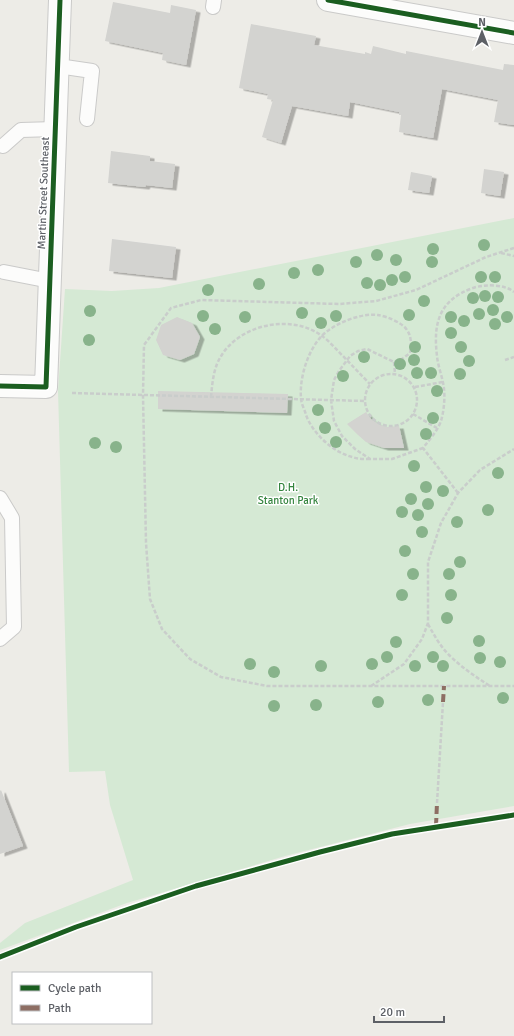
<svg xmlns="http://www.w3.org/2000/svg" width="514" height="1036" font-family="Signika,sans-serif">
<defs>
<filter id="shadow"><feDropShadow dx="4.5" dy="2.5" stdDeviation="0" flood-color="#0004"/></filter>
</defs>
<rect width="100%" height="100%" fill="#edece7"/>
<path fill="#d5e9d4" d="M514,218V806L410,824L285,856L127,903L0,950V943L25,923L133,880L110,805L105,771L69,772L58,391L65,289L112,291L159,288Z"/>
<path fill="#d3d3d0" filter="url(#shadow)" d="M113,2L170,13L171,5L196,10L186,65L162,60L163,53L105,41Z
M251,24L316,36L314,45L365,54V52L371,54L373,46L406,54V51L503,70L504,64L514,65V125L494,122L498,100L442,89L433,138L399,132L401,115H399V112L350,102L348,116L292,106L281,143L262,137L273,100L267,99L268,94L239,88Z
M111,151L150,156V161L175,164L172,188L146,185L145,187L108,183Z
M484,169L504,172L500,196L481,193Z
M411,172L432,176L429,193L408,190Z
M112,239L176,247L172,278L109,271Z
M177,317L192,323L200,337L194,354L180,360L163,355L156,340L161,325Z
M158,391L288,394L287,413L158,409Z
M366,412L371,419L380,425L387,427L399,426L404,448H384L366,442L358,435L347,424Z
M1,790L23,846L0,854V791Z"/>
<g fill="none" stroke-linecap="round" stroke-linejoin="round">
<defs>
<path id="service" d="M213,7L214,0
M58,66L92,71L87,119
M3,146L21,130L55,129
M4,272L50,281
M0,498L12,518L14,627L0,639"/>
<path id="minor" d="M328,0L514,33
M0,386L46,387L60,0"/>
</defs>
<use href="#service" stroke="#cacac9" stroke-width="16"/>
<use href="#minor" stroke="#cacac9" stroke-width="24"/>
<path stroke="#c9cdcb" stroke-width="2.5" stroke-dasharray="4 2" stroke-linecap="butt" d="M514,248L486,257L416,290L376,301L339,304L201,300L171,308L144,345L143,395L146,543L150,599L162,629L190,659L221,677L267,686H514
M501,253L514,256
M505,360L514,357
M394,362L395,374
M365 400a26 26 0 1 1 52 0a26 26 0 1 1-52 0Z
M415,387L443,382
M72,393L365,401
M211,397C212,386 213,374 217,364C233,325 290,312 322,336C328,340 333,346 338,351C349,362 359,373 370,384
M413,414L437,428
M370,459C364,459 358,459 352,457C333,452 313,434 306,415C305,410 301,404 301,398C299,376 310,342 329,330C341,321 363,313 378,315C386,316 403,323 407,330C412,337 411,345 410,353L402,359L394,362L367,349L358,351L350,356L339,371L334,380L331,400L334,421L342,436L355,449L370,459H392L423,448
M458,493L423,448C430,439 440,428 442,417C444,409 445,397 444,389C443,378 438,367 437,356C433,323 439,300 473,288C484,284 505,284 514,292
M428,624C434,635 440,646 449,655C461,667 476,677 490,686
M371,686L404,664L422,639L428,623V562L441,523L458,493L480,470L514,449
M437,803L443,702"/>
<use href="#service" stroke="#fcfcfb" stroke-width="14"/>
<use href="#minor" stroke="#fcfcfb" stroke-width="22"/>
<path stroke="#8d6e63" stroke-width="4" stroke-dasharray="8 4" stroke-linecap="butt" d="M443,702L444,686
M436,826L437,803"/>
<defs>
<path id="cycleway" d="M328,0L514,33
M0,386L46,387L60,0
M0,957L76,927L196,886L320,852L392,834L514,815"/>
</defs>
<use href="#cycleway" stroke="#fff" stroke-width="8"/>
<use href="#cycleway" stroke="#1b5e20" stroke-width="5"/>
</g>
<g fill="#88b38b">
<circle cx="484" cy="245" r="6"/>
<circle cx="433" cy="249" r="6"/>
<circle cx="377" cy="255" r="6"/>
<circle cx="396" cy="260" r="6"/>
<circle cx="356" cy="262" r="6"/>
<circle cx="432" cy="262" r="6"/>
<circle cx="318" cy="270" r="6"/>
<circle cx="294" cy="273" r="6"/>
<circle cx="405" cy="277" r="6"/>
<circle cx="481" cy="277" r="6"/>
<circle cx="495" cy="277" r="6"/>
<circle cx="392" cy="280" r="6"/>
<circle cx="367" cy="283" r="6"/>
<circle cx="259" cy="284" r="6"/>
<circle cx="380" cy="285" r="6"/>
<circle cx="208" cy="290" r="6"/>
<circle cx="485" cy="296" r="6"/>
<circle cx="498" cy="297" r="6"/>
<circle cx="473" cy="298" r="6"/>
<circle cx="424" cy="301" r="6"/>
<circle cx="493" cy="310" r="6"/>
<circle cx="90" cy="311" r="6"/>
<circle cx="302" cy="313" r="6"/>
<circle cx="479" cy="314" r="6"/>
<circle cx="409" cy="315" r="6"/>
<circle cx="203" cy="316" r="6"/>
<circle cx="336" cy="316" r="6"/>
<circle cx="245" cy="317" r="6"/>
<circle cx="451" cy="317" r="6"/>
<circle cx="507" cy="317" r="6"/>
<circle cx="464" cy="321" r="6"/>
<circle cx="321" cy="323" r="6"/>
<circle cx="495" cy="324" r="6"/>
<circle cx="215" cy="329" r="6"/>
<circle cx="451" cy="333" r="6"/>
<circle cx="89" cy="340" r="6"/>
<circle cx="415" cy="347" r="6"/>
<circle cx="461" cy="347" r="6"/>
<circle cx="364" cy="357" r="6"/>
<circle cx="414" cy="360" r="6"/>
<circle cx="469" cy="361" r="6"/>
<circle cx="400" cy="364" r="6"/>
<circle cx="417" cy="373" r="6"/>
<circle cx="431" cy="373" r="6"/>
<circle cx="460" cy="374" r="6"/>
<circle cx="343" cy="376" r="6"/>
<circle cx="437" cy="391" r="6"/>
<circle cx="318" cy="410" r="6"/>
<circle cx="433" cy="418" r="6"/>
<circle cx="325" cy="428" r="6"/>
<circle cx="426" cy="434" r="6"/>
<circle cx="336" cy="442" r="6"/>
<circle cx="95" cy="443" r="6"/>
<circle cx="116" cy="447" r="6"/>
<circle cx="414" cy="466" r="6"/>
<circle cx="498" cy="473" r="6"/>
<circle cx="426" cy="487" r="6"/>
<circle cx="443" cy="491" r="6"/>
<circle cx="411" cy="499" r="6"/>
<circle cx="428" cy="504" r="6"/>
<circle cx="488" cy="510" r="6"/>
<circle cx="402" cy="512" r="6"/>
<circle cx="418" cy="515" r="6"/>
<circle cx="457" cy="522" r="6"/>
<circle cx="422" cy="532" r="6"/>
<circle cx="405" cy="551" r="6"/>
<circle cx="460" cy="562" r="6"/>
<circle cx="413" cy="574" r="6"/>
<circle cx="449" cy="574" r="6"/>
<circle cx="402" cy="595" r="6"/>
<circle cx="451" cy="595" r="6"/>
<circle cx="447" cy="618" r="6"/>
<circle cx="479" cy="641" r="6"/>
<circle cx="396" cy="642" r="6"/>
<circle cx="387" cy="657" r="6"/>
<circle cx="433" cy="657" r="6"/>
<circle cx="480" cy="658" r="6"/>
<circle cx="500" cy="662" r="6"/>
<circle cx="250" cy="664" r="6"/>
<circle cx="372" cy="664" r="6"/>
<circle cx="321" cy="666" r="6"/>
<circle cx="415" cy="666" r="6"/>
<circle cx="443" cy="666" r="6"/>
<circle cx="274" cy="672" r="6"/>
<circle cx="503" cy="698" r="6"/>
<circle cx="428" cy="700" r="6"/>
<circle cx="378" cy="702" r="6"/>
<circle cx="316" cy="705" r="6"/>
<circle cx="274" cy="706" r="6"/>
</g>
<g text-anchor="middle" stroke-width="3" stroke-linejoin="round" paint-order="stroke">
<g font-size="11" fill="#5d6066" stroke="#fff">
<text transform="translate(43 193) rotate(-88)" y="4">Martin Street Southeast</text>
</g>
<g font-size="11" fill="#35853f" stroke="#fff">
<text x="288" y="491">D.H.<tspan x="288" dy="13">Stanton Park</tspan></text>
</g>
</g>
<rect x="12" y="972" width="140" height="52" fill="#ffffff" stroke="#bebfc2"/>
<rect x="20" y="985" width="20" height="6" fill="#1b5e20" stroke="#bebfc2"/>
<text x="48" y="992" font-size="12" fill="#5d6066">Cycle path</text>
<rect x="20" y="1005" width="20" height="6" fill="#8d6e63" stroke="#bebfc2"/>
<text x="48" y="1012" font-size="12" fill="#5d6066">Path</text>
<g transform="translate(482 32)" stroke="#ffffff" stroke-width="3" paint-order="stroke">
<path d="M0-3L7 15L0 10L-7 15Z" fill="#5d6066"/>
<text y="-6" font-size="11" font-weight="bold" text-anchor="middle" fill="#5d6066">N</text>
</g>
<path d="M374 1016v6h70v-6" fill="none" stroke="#5d6066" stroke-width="2"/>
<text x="380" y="1016" font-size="12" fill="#5d6066" stroke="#ffffff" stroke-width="3" paint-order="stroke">20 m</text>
</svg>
